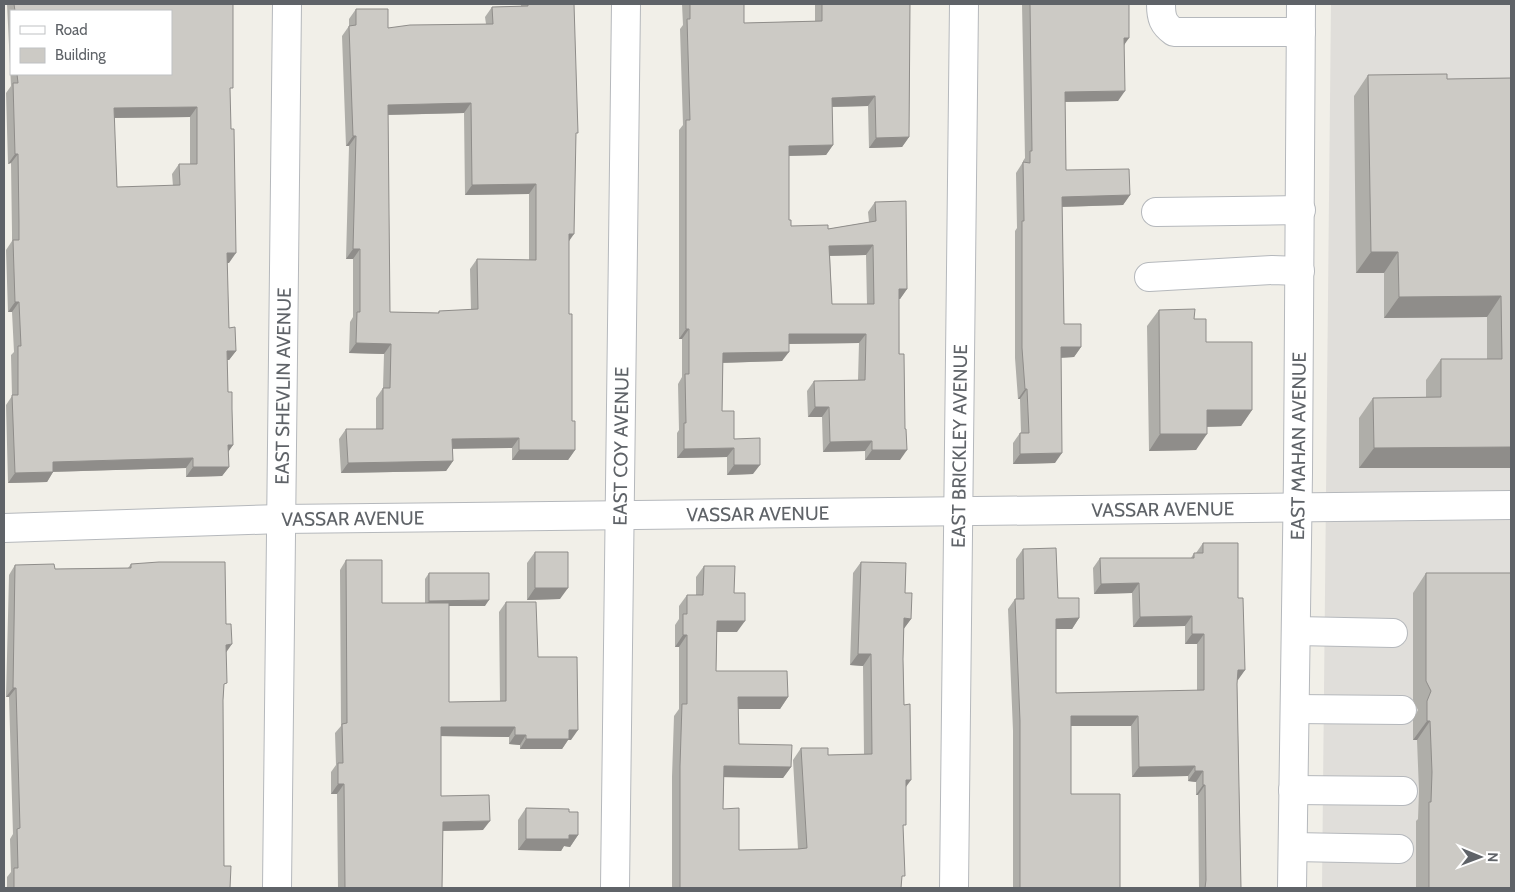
<svg xmlns="http://www.w3.org/2000/svg" width="1515" height="892" font-family="Cabin,sans-serif">
<rect width="100%" height="100%" fill="#f1efe8"/>
<path fill="#e0deda" d="M1331,4H1511V888H1322Z"/>
<g fill="none" stroke-linecap="round" stroke-linejoin="round">
<defs>
<g id="minor">
<path d="M1161,4C1161,18 1163,24 1174,32H1301"/>
<path d="M1156,212L1301,210"/>
<path d="M1149,277L1272,270L1300,271"/>
<path id="s1" d="M4,528L281,519L1511,505"/>
<path d="M1296,631L1393,633"/>
<path d="M1295,709L1402,710"/>
<path d="M1293,790L1403,791"/>
<path d="M1293,847L1399,849"/>
<path id="s2" d="M277,888L287,4"/>
<path id="s3" d="M615,888L626,4"/>
<path id="s4" d="M954,888L964,4"/>
<path id="s5" d="M1292,888L1298,473L1301,4"/>
</g>
</defs>
<use href="#minor" stroke="#b5b8bc" stroke-width="30"/>
<use href="#minor" stroke="#fff" stroke-width="28"/>
</g>
<path fill="#afaea9" fill-rule="evenodd" d="M7,4H233L230,91L229,263H227L229,328L236,351L229,360H227L228,392L233,445L228,452L229,467L222,476L186,477V468L113,470L53,472L47,482L8,483L6,405L12,396L11,355L14,352L12,312H8L6,250L12,241V233L11,163L8,164L6,93L11,86ZM11,11H171V74H11ZM190,117V164H179L172,174L173,186L117,187L114,118Z
M521,4H574L576,136L569,242V314L572,421L575,450L568,460H512V448H453V461L446,471L341,473L339,439L346,429H376V398L383,388L384,354L349,353L350,322L353,317V259H346L349,146H346L342,36L349,26V19L356,9L388,28L486,24L485,17L492,7L521,6ZM464,113L465,195L529,194V260L477,259L470,269L471,310L439,311L438,313L390,312L388,115Z
M682,4H744V23L815,21V4H910L909,137L902,147L869,148L868,106L832,107L833,145L826,155L789,156V220L791,226L828,229L869,222L868,212L875,202L907,289L900,299H899L900,460H865V451L823,452L822,417H808L807,391L814,381L858,380L859,343L789,344L782,361L723,363L722,411L734,439L753,474L727,475V457L677,458V433L679,430L678,384L682,377V339H679V130L683,125L680,29L683,25ZM866,255L867,304H832L830,256Z
M1022,4H1129L1118,101L1065,102L1066,170L1130,195L1123,205L1062,207L1064,324L1081,347L1074,357L1061,358L1055,463L1013,464V443L1020,433H1021L1020,399H1018L1015,358V231L1017,228L1016,173L1023,162V161L1025,158Z
M1368,75L1447,79L1511,78V468H1359V418L1373,398L1426,397V380L1441,359H1487V317L1384,318V273H1356L1354,96Z
M1159,310L1194,319L1206,342L1252,410L1241,426L1207,427L1196,450L1149,451L1147,326Z
M1203,543L1238,598L1245,670L1237,680L1241,888H1199L1198,795H1196V782L1188,781V776L1132,777L1131,726H1071V794L1120,888H1013V731L1008,609L1015,599H1016V559L1023,549L1058,598L1079,618L1072,629H1056V693L1197,691V644H1185V626L1133,627L1132,593L1094,594L1093,568L1100,558H1191L1194,553H1196Z
M535,552L560,599L527,600V563Z
M346,560L382,603H425V579L429,573L485,606H449V702L500,701L499,612L506,602L538,657L571,740H568L562,749H520V745L509,744V737L441,736V796L483,830L443,831L442,888H338L337,794H331V772L336,765L335,733L341,726L340,570Z
M861,562L905,593L911,619L904,628L903,659L906,786L903,828L901,888H672V777L674,716L679,709V647H675V625L679,619V606L687,595H696V577L704,566L734,593L737,632H717L716,671L788,697L780,709H738L739,744L791,767L783,778L724,777L723,809L739,850L798,849L793,760L801,748L828,755L864,754L863,666L850,665L853,573Z
M131,564L226,653L223,700L224,866L230,888H7V877L11,872L10,839L13,834L9,697H6L9,575L15,565L55,569L128,568Z
M1426,573L1511,888H1416V821L1418,819L1419,791L1417,740H1413V720L1418,710L1413,700V593Z
M526,808L569,812L578,835L570,847L564,846L561,851L518,850V820Z"/>
<path fill="#8f8d8a" d="M1124,38H1129L1122,48Z
M1125,91L1118,101L1058,102L1065,92Z
M875,96L868,106L825,107L832,98Z
M471,103L464,113L381,115L388,105Z
M197,107L190,117L107,118L114,108Z
M353,136H356L349,146H346Z
M909,137L902,147L869,148L876,138Z
M833,145L826,155L783,156L789,146Z
M15,154H18L11,163L8,164Z
M536,184L529,194L465,195L472,185Z
M1130,195L1123,205L1055,207L1062,197Z
M569,234H574L567,244Z
M873,245L866,255L822,256L829,246Z
M353,249H360L353,259H346Z
M1371,252H1398L1384,273H1356Z
M227,253H236L229,263H220Z
M899,289H907L900,299H892Z
M1501,296L1487,317L1384,318L1399,297Z
M15,302H19L12,312H8Z
M686,329H689L682,339H679Z
M789,334H866L859,343L782,344Z
M356,343L391,344L384,354L349,353Z
M1061,347H1081L1074,357L1054,358Z
M227,351H236L229,360H220Z
M789,352L782,361L716,363L723,353Z
M1025,389H1027L1020,399H1018Z
M815,407H829L822,417H808Z
M1207,410H1252L1241,426L1195,427Z
M1160,434H1207L1196,450L1149,451Z
M519,438L512,448L445,449L452,439Z
M872,441L865,451L823,452L830,442Z
M228,445H233L226,455Z
M1511,447V468H1359L1374,448Z
M734,448L727,457L677,458L684,449Z
M519,450H575L568,460H512Z
M872,450H907L900,460H865Z
M1062,453L1055,463L1013,464L1020,454Z
M193,458L186,468L46,472L53,462Z
M453,461L446,471L341,473L348,463Z
M734,465H760L753,474L727,475Z
M193,467H229L222,476L186,477Z
M53,472L47,482L8,483L15,473Z
M1139,583L1132,593L1094,594L1101,584Z
M535,588H568L560,599L527,600Z
M489,600L485,606H425L429,601Z
M1192,616L1185,626L1133,627L1140,617Z
M904,618L911,619L903,630Z
M1079,618L1072,629H1049L1056,619Z
M717,621H745L737,632H709Z
M1192,634H1204L1197,644H1185Z
M683,635H687L679,647H675Z
M232,644L225,654L226,645Z
M858,654H871L863,666L850,665Z
M1238,670H1245L1238,680H1231Z
M13,688H16L9,697H6Z
M738,697H788L780,709H730Z
M1071,716H1138L1131,726H1064Z
M1427,721H1430L1417,740H1413Z
M441,727H515L509,737L434,736Z
M569,730H578L571,740H568L562,749H520L526,739Z
M515,735H526L520,745L509,744Z
M724,766L791,767L783,778L716,777Z
M1195,766L1188,776L1132,777L1139,767Z
M1195,771H1203L1196,782L1188,781Z
M906,780H911L903,791Z
M338,784H344L337,794H331Z
M1203,785H1205L1198,795H1196Z
M490,821L483,830L436,831L443,822Z
M569,835H578L570,847L564,846L561,851L518,850L526,839Z"/>
<path fill="#cccac5" stroke="#8f8d8a" fill-rule="evenodd" d="M14,4H233V88H230L231,129H234L236,253H227L229,328L235,327L236,351H227L228,392H232V409L233,445H228L229,467H193V458L120,460L53,462V472L15,473L12,395H18V346H21L19,302H15L13,240H19V223L18,154H15L13,83H18L17,74H171V11H15ZM197,107V164H179L180,185L117,187L114,108Z
M528,4H574L578,133H576L574,234H569V314H572V421H575V450H519V438L452,439L453,461L348,463L346,429H383V388H390L391,344L356,343L357,312H360V249H353L356,136H353L349,26L356,25V9H388V28L410,25L493,24L492,7L528,6ZM471,103L472,185L536,184V260L477,259L478,309L439,311V313L390,312L388,105Z
M690,4H744V23L822,21V4H910L909,137L876,138L875,96L832,98L833,145L789,146V220H791V226L828,225V229L876,221L875,202L906,201L907,289H899V354H904L905,429H906L907,450H872V441L830,442L829,407H815L814,381L865,380L866,334H789V352L723,353L722,411H734V439L760,438V465H734V448L684,449V423H686L685,374H689V329H686V120H690L687,19H690ZM873,245L874,304H832L829,246Z
M1030,4H1129V38H1124L1125,91L1065,92L1066,170L1129,169L1130,195L1062,197L1064,324H1081V347H1061L1062,453L1020,454V433H1029L1027,389H1025L1022,348V221H1024L1023,162L1030,163V151H1032Z
M1447,74V79L1511,78V447L1374,448L1373,398L1441,397V359H1502L1501,296L1399,297L1398,252H1371L1368,75Z
M1195,309L1194,319H1206V342H1252V410H1207V434H1160L1159,310Z
M1203,543H1238V598H1243L1245,670H1238L1237,684L1241,888H1205L1206,880L1205,785H1203V771H1195V766L1139,767L1138,716H1071V794H1120V888H1020V721L1015,599H1024L1023,549L1056,548L1058,598H1079V618L1056,619V693L1204,690V634H1192V616L1140,617L1139,583L1101,584L1100,558H1194V553H1203Z
M535,552H568V588H535Z
M346,560H382V603H449V702L506,701V602H536L538,657H577L578,730H569V739H526V735H515V727H441V796L489,795L490,821L443,822L442,888H345L344,784H338V763H343L342,724L347,723Z
M159,562H225L226,624H231L232,644L226,645L227,683L224,684L223,700L224,866H231L230,888H14V868H18L17,829L20,828L16,688H13L15,565L54,564L55,569L131,568V564Z
M861,562L906,563L905,593H912L911,619L904,618L903,659L904,705L910,704L911,780H906V825H903L905,876H902L901,888H680V766L682,704H687V635H683V614H687V595H703L704,566H735L734,593H745V621H717L716,671H787L788,697H738L739,744L792,745L791,767L724,766L723,809L739,808V850L798,849L807,848L801,748H828V755L872,754L871,654H858Z
M429,573H489V600L429,601Z
M1426,573H1511V888H1429V802H1431L1432,772L1430,721H1427V701L1431,691L1426,681Z
M526,808L569,809V812H578V835H569V839H526Z"/>
<g text-anchor="middle" stroke-width="5" stroke-linejoin="round" paint-order="stroke">
<g font-size="19" fill="#5f6368" stroke="#fff">
<text dy="7" stroke="none"><textPath href="#s2" startOffset="502">EAST SHEVLIN AVENUE</textPath></text>
<text dy="7" stroke="none"><textPath href="#s3" startOffset="442">EAST COY AVENUE</textPath></text>
<text dy="7" stroke="none"><textPath href="#s4" startOffset="442">EAST BRICKLEY AVENUE</textPath></text>
<text dy="7" stroke="none"><textPath href="#s5" startOffset="442">EAST MAHAN AVENUE</textPath></text>
<text dy="7" stroke="none"><textPath href="#s1" startOffset="1159">VASSAR AVENUE</textPath></text>
<text dy="7" stroke="none"><textPath href="#s1" startOffset="754">VASSAR AVENUE</textPath></text>
<text dy="7" stroke="none"><textPath href="#s1" startOffset="349">VASSAR AVENUE</textPath></text>
</g>
</g>
<rect width="1515" height="892" fill="none" stroke="#5f6368" stroke-width="10"/>
<rect x="10" y="10" width="162" height="65" fill="#ffffff" stroke="#bfc1c3"/>
<rect x="20" y="26" width="25" height="8" fill="#ffffff" stroke="#bfc1c3"/>
<text x="55" y="35" font-size="15" fill="#5f6368">Road</text>
<rect x="20" y="48" width="25" height="15" fill="#cccac5" stroke="#bfc1c3"/>
<text x="55" y="60" font-size="15" fill="#5f6368">Building</text>
<g transform="translate(1480 857) rotate(91)" stroke="#ffffff" stroke-width="4" paint-order="stroke">
<path d="M0-4L9 19L0 12L-9 19Z" fill="#5f6368"/>
<text y="-8" font-size="14" font-weight="bold" text-anchor="middle" fill="#5f6368">N</text>
</g>
</svg>
